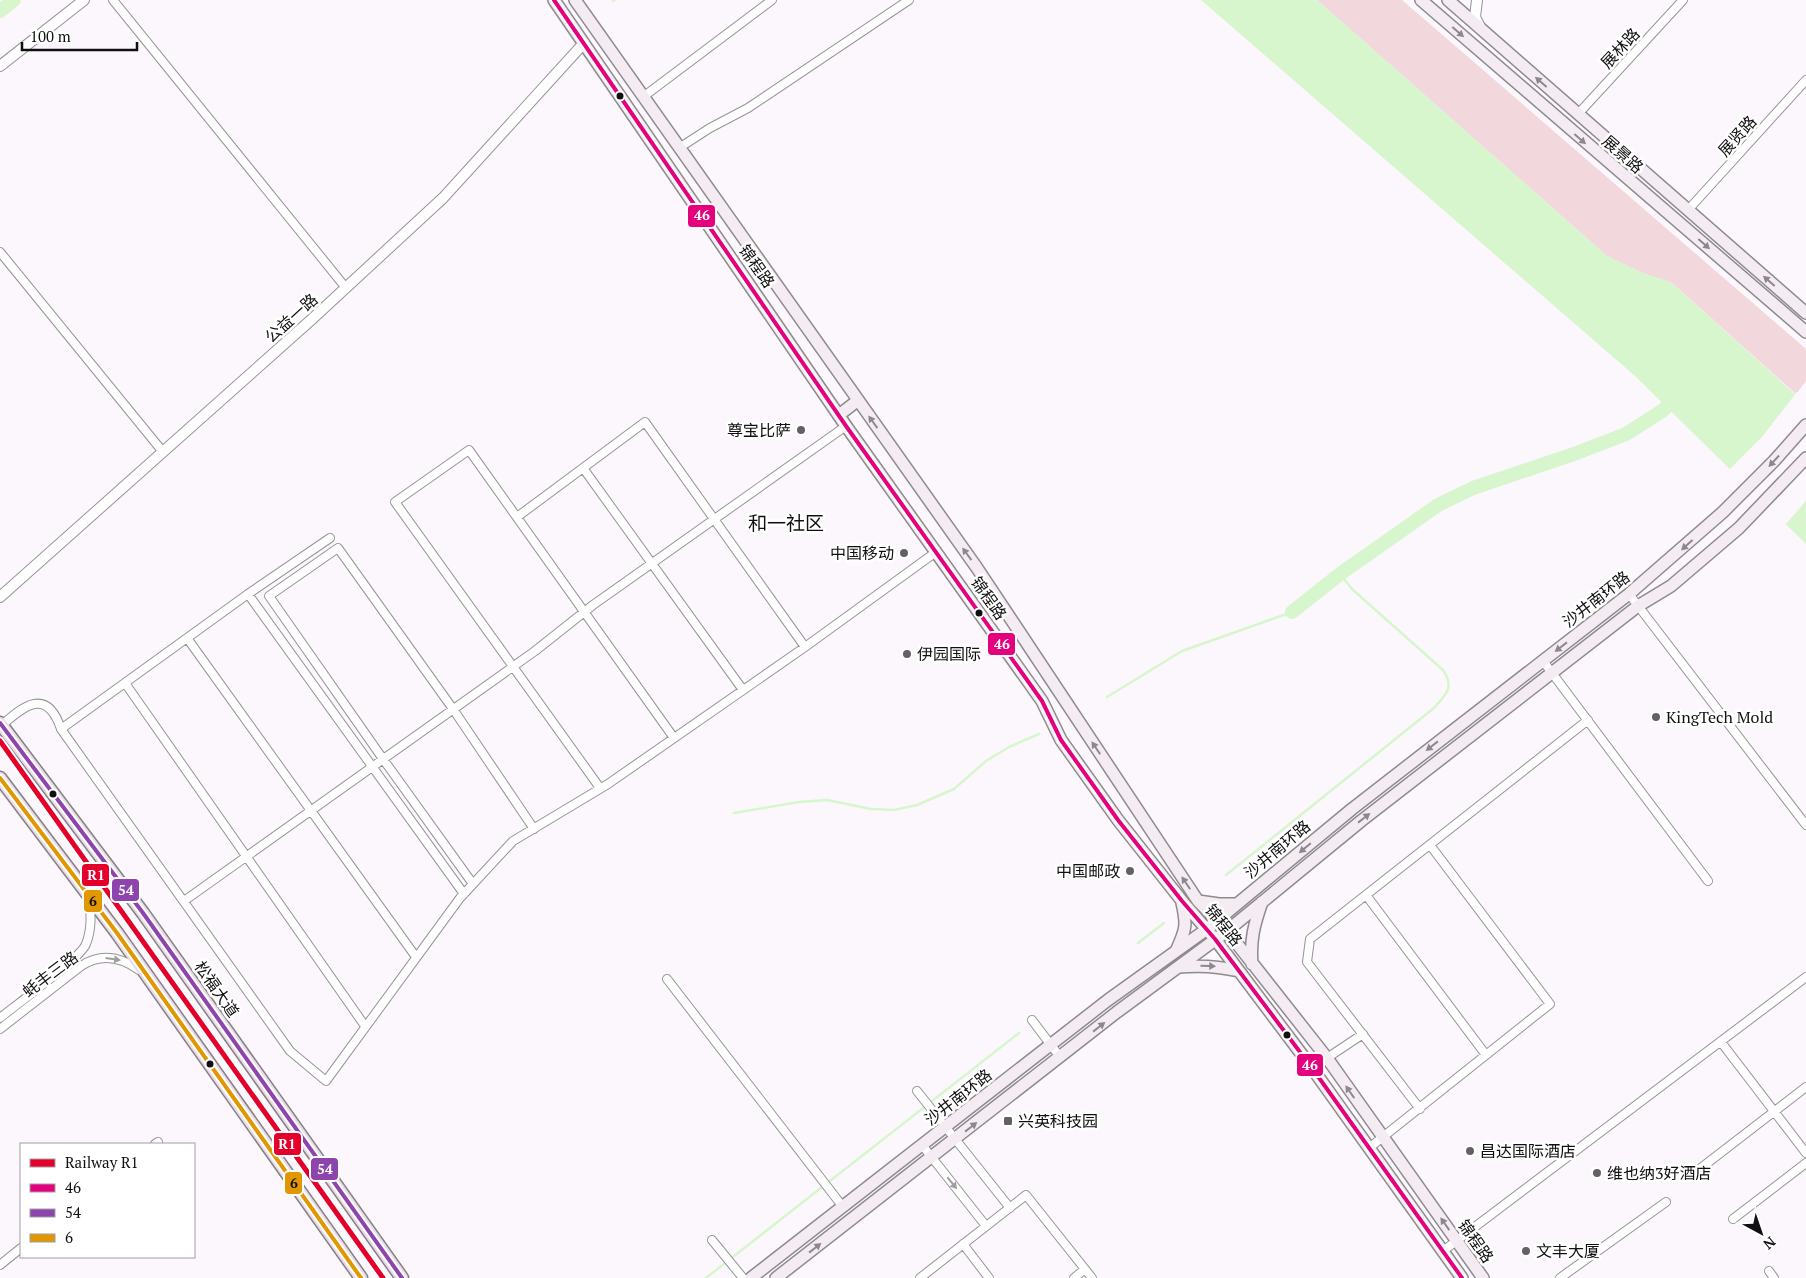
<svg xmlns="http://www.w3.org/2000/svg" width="1806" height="1278" font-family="'PT Serif','Noto Sans SC',serif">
<rect width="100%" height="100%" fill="#fcf7fc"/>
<path fill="#f2d7dc" d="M1317,0H1402L1806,349V381L1796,394L1672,283L1640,272L1607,256Z"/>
<path fill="#d7f6cd" d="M1201,0H1317L1607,256L1640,272L1672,283L1806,404V544L1635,376Z"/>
<path fill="#fcf7fc" d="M1797,392L1806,401V501L1784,526L1728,471L1762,437Z"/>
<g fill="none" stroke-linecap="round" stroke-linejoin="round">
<path stroke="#d7f6cd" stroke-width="2.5" d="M613,1L615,0
M1107,697L1182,651L1292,612
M734,813L799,802L827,800L871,809L894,810L917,805L954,789L986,761L1009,747L1039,734
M1226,875L1434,708C1446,694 1455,688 1443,670L1352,589L1340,574
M1138,943L1164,923
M706,1278L1019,1033"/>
<path stroke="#d7f6cd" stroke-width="14" d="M0,11L14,0
M1292,612L1340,574L1438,505L1473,488L1574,454L1626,434L1662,411L1680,395"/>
<defs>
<path id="minor" d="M113,0L346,288
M643,97L772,0
M1578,114L1683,0
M679,148L710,128L748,108L909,0
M1688,210L1806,80
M0,252L163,452
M583,468L743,690
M517,517L645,422L805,647
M248,594L464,894
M1629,594L1806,825
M187,638L416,957
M1543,661L1708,881
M125,683L365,1026
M0,727C24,705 47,687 61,729L290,1051L326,1081L460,898L513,841L608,784L805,647L936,552
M61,729L248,594L330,538
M600,788L395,502L469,450L674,738
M473,884L383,759L269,596L338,548L453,709L534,829
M1366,895L1486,1055
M184,901L535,651L593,605L846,426
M667,979L843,1207
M0,1018C16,1005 81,958 86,944C92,929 91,914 89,898
M1032,1020L1060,1057
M0,1029L81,966C101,953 121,957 139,970
M1721,1042L1806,1153
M1312,1068L1363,1034
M917,1091L1010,1208
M1420,1109L1307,962L1310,939L1588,720
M155,1144L158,1142
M922,1145L986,1226
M1369,1148L1550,1004L1430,845
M1697,1171L1806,1087
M1733,1219L1806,1163
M712,1240L743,1278
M963,1244L989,1278
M1443,1251L1806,977
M0,1265L21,1248
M1769,1271L1774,1278
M920,1278L1026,1195L1092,1278
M1074,1278L1085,1269
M1560,1278L1666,1202"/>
<path id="tertiary" d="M1477,0L1475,17L1480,27
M0,66L84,0
M0,597L311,320L443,198L584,43"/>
<path id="secondary" d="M554,0L846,426L1042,701L1061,740L1118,820L1182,901L1215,939L1312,1068L1462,1278
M575,0L977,568L1198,901L1227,931L1327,1058L1483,1278
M1421,0L1806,332
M1448,0L1806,313
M839,415L857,401
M1198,901L1219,904H1237
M1177,949C1186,929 1187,925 1182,903
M1252,964C1250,940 1254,925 1262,902
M1179,967C1200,965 1218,966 1239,971
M751,1278L1108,1000L1207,929L1352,809L1629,594L1723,512L1774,461L1806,425
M776,1278L1117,1012L1227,931L1361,821L1638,606L1671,586L1739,528L1806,458"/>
<path id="primary" d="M0,723L143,913L402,1278
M0,778L117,933L361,1278"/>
</defs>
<use href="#minor" stroke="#969496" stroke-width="10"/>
<use href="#tertiary" stroke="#969496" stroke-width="12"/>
<use href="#secondary" stroke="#8d8b8d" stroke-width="14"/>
<use href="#primary" stroke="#848184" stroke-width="15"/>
<use href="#minor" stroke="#fffeff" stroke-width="8"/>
<use href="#tertiary" stroke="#fffeff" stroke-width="10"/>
<use href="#secondary" stroke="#f5ebf3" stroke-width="11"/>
<use href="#primary" stroke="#ecdcea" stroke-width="12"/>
<defs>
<path id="bus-1" d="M554,0L846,426L1042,701L1061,740L1118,820L1182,901L1215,939L1312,1068L1462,1278"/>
<path id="bus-2" d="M0,723L143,913L402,1278"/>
<path id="bus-3" d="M0,778L117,933L361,1278"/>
</defs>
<use href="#bus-1" stroke="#fff" stroke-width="8"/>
<use href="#bus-2" stroke="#fff" stroke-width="8"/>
<use href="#bus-3" stroke="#fff" stroke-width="8"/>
<use href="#bus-1" stroke="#e5007d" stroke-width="4"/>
<use href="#bus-2" stroke="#8e44ad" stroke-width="4"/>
<use href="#bus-3" stroke="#e09702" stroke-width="4"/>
<defs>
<path id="rail-1" d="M0,741L383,1278"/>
</defs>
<use href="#rail-1" stroke="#fff" stroke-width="9"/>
<use href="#rail-1" stroke="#e4002b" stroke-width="5"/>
</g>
<defs><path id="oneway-solid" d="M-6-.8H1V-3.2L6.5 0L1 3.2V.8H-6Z" transform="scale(1.25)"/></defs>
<g fill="#8e888d">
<use href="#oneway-solid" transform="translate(1458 32) rotate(41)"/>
<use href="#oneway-solid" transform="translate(1541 82) rotate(-139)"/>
<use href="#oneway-solid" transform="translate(1580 139) rotate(41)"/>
<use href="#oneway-solid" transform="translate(1704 244) rotate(41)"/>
<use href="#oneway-solid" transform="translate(1769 281) rotate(-139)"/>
<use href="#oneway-solid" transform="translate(873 422) rotate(-126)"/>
<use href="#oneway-solid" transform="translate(1774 461) rotate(133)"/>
<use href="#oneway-solid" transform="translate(1687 545) rotate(138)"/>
<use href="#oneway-solid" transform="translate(967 554) rotate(-126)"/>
<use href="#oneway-solid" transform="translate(1561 647) rotate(142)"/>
<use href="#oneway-solid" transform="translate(1432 746) rotate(142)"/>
<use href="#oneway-solid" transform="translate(1096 748) rotate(-124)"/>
<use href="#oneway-solid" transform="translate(1364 818) rotate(-38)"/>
<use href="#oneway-solid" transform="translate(1305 848) rotate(140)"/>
<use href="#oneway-solid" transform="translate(1186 883) rotate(-124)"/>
<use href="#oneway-solid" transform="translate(1208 966) rotate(1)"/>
<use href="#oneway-solid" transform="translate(1099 1027) rotate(-38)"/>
<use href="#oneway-solid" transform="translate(1350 1092) rotate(-125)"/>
<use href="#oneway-solid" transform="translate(971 1127) rotate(-38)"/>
<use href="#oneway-solid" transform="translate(1445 1224) rotate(-125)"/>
<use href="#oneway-solid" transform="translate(815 1248) rotate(-38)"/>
</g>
<g fill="#9f9f9f">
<use href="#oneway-solid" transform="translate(113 959) rotate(8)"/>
<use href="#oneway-solid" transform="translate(952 1183) rotate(51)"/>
</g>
<g fill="#101010" stroke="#fff" stroke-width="2">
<circle cx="620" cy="96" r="4.5"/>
<circle cx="979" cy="613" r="4.5"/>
<circle cx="53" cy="794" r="4.5"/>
<circle cx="1287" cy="1035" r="4.5"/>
<circle cx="210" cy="1064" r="4.5"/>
</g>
<g fill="#636163" stroke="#fff" stroke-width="2">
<circle cx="801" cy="430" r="5"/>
<circle cx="904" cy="553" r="5"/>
<circle cx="907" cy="654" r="5"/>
<circle cx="1656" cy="717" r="5"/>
<circle cx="1130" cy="871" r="5"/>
<rect x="1003" y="1116" width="10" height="10" rx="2.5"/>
<circle cx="1470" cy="1151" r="5"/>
<circle cx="1597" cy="1173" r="5"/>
<circle cx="1526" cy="1251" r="5"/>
</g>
<g text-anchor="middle" stroke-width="5" stroke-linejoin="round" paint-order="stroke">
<g font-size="16" fill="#101010" stroke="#fff">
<text transform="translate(1620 48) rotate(-47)" y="6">展林路</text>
<text transform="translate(1737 136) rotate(-48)" y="6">展贤路</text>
<text transform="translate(1623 154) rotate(41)" y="6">展景路</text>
<text transform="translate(757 266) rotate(55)" y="6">锦程路</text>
<text transform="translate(291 318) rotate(-42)" y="6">公益一路</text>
<text transform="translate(989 598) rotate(55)" y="6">锦程路</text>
<text transform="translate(1596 599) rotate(-38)" y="6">沙井南环路</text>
<text transform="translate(1277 849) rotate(-40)" y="6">沙井南环路</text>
<text transform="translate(1224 925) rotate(51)" y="6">锦程路</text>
<text transform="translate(50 974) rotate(-37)" y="6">蚝丰三路</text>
<text transform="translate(217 989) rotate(55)" y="6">松福大道</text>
<text transform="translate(958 1097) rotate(-38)" y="6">沙井南环路</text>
<text transform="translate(1476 1241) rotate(55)" y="6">锦程路</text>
</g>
<g font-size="16" fill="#101010" stroke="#fff" text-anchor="start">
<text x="791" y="436" text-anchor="end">尊宝比萨</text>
<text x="894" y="559" text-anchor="end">中国移动</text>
<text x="917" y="660">伊园国际</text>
<text x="1666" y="723">KingTech Mold</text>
<text x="1120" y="877" text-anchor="end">中国邮政</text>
<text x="1018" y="1127">兴英科技园</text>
<text x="1480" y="1157">昌达国际酒店</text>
<text x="1607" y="1179">维也纳3好酒店</text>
<text x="1536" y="1257">文丰大厦</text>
</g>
<g font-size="19" fill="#101010" stroke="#fff">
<text x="786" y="530">和一社区</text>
</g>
</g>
<g stroke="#fff" stroke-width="2">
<rect x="687" y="204" width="29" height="24" rx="5" fill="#e5007d"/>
<rect x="987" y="632" width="29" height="24" rx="5" fill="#e5007d"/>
<rect x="81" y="863" width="29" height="24" rx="5" fill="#e4002b"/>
<rect x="111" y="878" width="29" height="24" rx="5" fill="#8e44ad"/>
<rect x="83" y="889" width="20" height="24" rx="5" fill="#e09702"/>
<rect x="1296" y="1053" width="28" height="24" rx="5" fill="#e5007d"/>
<rect x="273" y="1132" width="29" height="24" rx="5" fill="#e4002b"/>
<rect x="310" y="1157" width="29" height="24" rx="5" fill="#8e44ad"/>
<rect x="284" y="1171" width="19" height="24" rx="5" fill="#e09702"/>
</g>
<g font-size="14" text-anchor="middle" font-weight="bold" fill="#fff">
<text x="702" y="220">46</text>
<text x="1002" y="649">46</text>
<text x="96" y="880">R1</text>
<text x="126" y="895">54</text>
<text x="1310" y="1070">46</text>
<text x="287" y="1149">R1</text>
<text x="325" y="1174">54</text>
</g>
<g font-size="14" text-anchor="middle" font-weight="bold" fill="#111">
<text x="93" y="906">6</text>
<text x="294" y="1188">6</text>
</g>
<rect x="20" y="1143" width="175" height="115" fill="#ffffff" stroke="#9f9f9f"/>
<rect x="30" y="1159" width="25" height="8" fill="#e4002b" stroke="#9f9f9f"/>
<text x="65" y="1168" font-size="15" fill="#101010">Railway R1</text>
<rect x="30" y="1184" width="25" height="8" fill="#e5007d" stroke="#9f9f9f"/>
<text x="65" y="1193" font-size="15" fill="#101010">46</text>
<rect x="30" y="1209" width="25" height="8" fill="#8e44ad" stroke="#9f9f9f"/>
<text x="65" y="1218" font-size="15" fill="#101010">54</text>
<rect x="30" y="1234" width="25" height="8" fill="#e09702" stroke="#9f9f9f"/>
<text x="65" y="1243" font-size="15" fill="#101010">6</text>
<g transform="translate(1761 1233) rotate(140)" stroke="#ffffff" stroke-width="4" paint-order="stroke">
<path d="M0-4L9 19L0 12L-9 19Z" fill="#101010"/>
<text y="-8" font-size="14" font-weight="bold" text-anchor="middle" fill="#101010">N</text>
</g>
<path d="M22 42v8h115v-8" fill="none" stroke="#101010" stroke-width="2.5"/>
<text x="30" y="42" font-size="15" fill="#101010" stroke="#ffffff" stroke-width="4" paint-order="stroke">100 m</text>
</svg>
